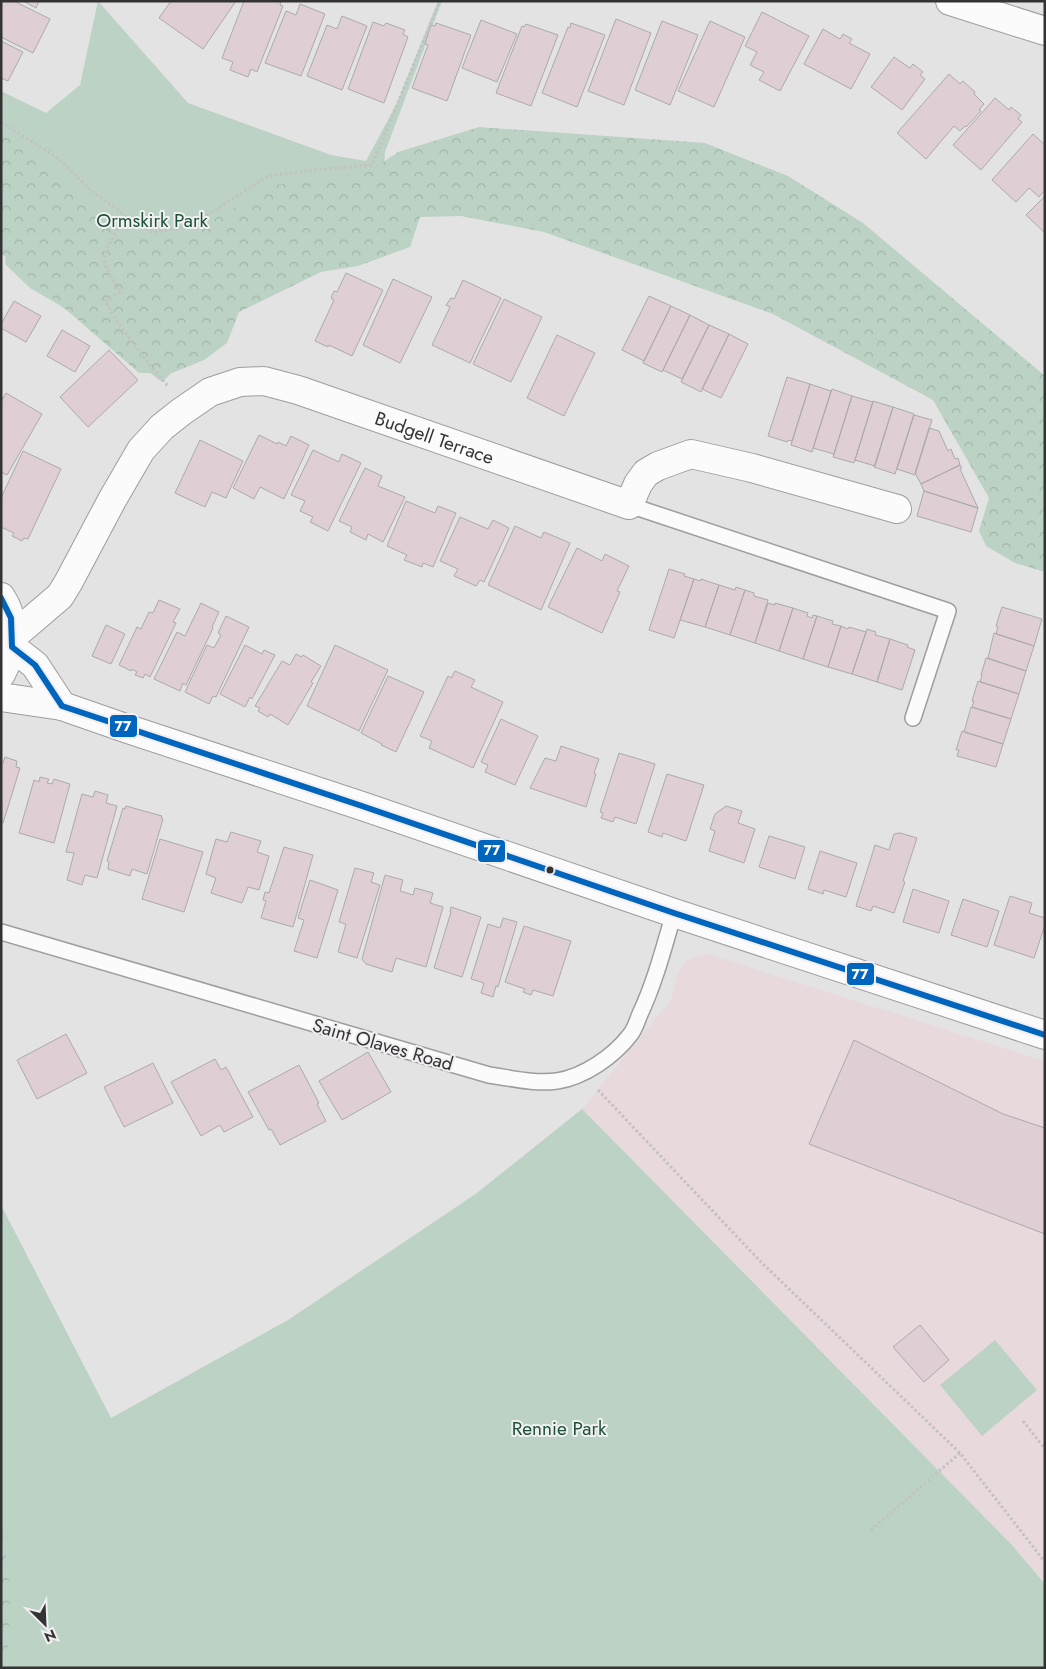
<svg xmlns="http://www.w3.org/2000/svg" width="1046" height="1669" font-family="Jost,sans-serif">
<defs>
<pattern id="forest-crowns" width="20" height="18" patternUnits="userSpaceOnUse" patternTransform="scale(1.25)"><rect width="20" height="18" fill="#bbd2c4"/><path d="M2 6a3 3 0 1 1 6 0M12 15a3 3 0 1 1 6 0" fill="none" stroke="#a1b5a9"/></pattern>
</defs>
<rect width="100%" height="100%" fill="#e4e3e4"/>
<path fill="#e8d9dd" d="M708,954L1045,1061V1584L1010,1543L582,1109L672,998L676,977L685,962L696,956Z"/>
<path fill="#bbd2c4" d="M98,1L188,103L331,155L366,161L397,103L438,1H442L385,152L384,168L162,382L61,306L30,288L5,264L6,256L1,253V91L46,113L80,85Z
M582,1109L1010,1543L1045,1584V1668H1V1205L111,1418L288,1320L477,1193Z
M995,1340L1037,1390L982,1436L940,1385Z"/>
<path fill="url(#forest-crowns)" d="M479,127L705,143L788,176L863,223L1045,376V572L1015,563L986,546L979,531L989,498L933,400L773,314L544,232L461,216L420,217L410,247L358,266L321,272L239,312L227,343L204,360L172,373H139L1,253V131L56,170L128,235L162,241L193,231L275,185L367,173L398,152Z
M1,1530L3,1533L10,1589L8,1649L12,1668H1Z"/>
<path fill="#dfcfd5" stroke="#abaaab" d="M1,1H14L50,19L33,53L1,37Z
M23,1H39L36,8Z
M171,1H236L203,49L159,18Z
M244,1H281L280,5L283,6L257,72L251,69L248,77L230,70L233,62L222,58Z
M300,4L325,14L301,76L265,63L286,11L296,15Z
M762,12L809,36L780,91L759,80L764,72L750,65L757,52L745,46Z
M342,16L367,26L342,90L307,76L327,25L337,29Z
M616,19L651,33L624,105L588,91Z
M481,20L517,34L497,82L462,68Z
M662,21L698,35L670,105L635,90Z
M710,21L745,37L714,107L678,91Z
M373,22L384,26L386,23L405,30L403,34L408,37L384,103L348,89Z
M436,23L471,35L447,101L412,88L428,45L425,44L431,25L435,26Z
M571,23L605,35L577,107L542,93L568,27L570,28Z
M526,24L558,35L531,106L496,93L522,26L524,27Z
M823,29L840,39L843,34L852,39L849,43L870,54L851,89L804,64Z
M1,41L23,52L8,81L1,78Z
M894,57L910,68L913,64L923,72L920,75L925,79L902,110L871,87Z
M949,74L960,84L963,81L975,92L974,94L984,104L979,110L981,111L966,127L965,126L960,131L954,126L926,159L897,133Z
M995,98L1009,110L1011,107L1021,115L1018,119L1022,122L981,170L953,145Z
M1033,134L1045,145V190L1039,197L1029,188L1016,202L992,180Z
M1045,196V233L1026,215Z
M346,273L383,290L352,356L329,345L328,347L315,341L334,300L331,298L334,291L337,292Z
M393,279L432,297L400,363L363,345Z
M463,280L501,298L470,363L432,345L450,307L446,305L451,298L454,299Z
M649,296L671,306L644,361L622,350Z
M504,299L542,317L511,382L473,364Z
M14,301L41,316L26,342L1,328V324Z
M671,306L690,315L662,372L643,363Z
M690,315L709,325L682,379L663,370Z
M709,325L729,334L701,392L681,382Z
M62,330L90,346L75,372L47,356Z
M729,334L748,344L721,398L702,389Z
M557,335L595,353L564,416L527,398Z
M109,350L138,380L88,427L60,397Z
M787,377L810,384L792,441L788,440L787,442L768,436Z
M810,384L831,391L812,452L791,445Z
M832,389L852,396L834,454L813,448Z
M6,393L42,414L7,475L1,472V402Z
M852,396L873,402L854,463L833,457Z
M873,401L893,407L875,466L855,460Z
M893,407L914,414L895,474L874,467Z
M914,415L932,420L915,475L897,469Z
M929,428L939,431L948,451L951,449L955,459L958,458L960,465L921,484L915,473Z
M259,435L277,444L278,442L286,446L291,436L309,445L284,499L260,487L254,499L233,488Z
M200,440L243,461L226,498L212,492L205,507L175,493Z
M313,450L339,462L342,454L361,463L328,531L310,522L313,517L300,511L305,501L291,495Z
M23,451L61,469L28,539L24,538L22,541L12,536L14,533L1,527V498Z
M960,465L962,468L960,469L978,508L924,491L921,484Z
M365,468L382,476L378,486L405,497L383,542L368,534L366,540L350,532L352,527L339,521Z
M924,491L978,508L971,532L917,516Z
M406,501L435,513L438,506L456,513L433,567L423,563L422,567L404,560L407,555L387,546Z
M460,517L488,529L493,520L509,528L484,582L480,580L476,586L454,576L458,569L440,561Z
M515,526L541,538L544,532L570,543L541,610L488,585Z
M577,548L602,561L605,554L629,566L617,591L620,592L602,633L548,607Z
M669,569L685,574L684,576L694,579L674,638L649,630Z
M694,579L700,581L701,579L719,585L705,627L680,620Z
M719,585L735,590L736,587L745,590L730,635L705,627Z
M745,590L754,593V596L768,600L755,643L730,635Z
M159,600L180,609L173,622L176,623L150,677L145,674L143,678L135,675L137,672L132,669L131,671L119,665L137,627L141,629L149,612L153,613Z
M201,603L219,612L212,627L213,628L186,685L183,683L180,691L154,679L177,632L185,636Z
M768,603L775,605V603L793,608L779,651L755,643Z
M1002,607L1042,619L1034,646L996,634L998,627L996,626Z
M793,608L808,613L807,616L812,618L813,615L817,616L803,659L779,651Z
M226,616L249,627L216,697L213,696L209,704L185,692L207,645L214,648L221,635L218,633Z
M817,616L833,621L832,624L841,626L828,667L803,659Z
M106,625L125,634L111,664L92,656Z
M841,626L848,629L849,627L866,632L852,674L828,667Z
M867,629L876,632L875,635L890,639L877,682L852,674Z
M994,633L1034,646L1026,671L988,658Z
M890,639L908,645L907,647L915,650L902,690L877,682Z
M245,645L262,654L264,650L275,655L252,699L250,697L245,707L220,694Z
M335,645L388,670L359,731L307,706Z
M296,654L301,657L303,655L321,666L311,682L313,683L288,725L270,714L268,717L258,711L260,708L255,706L282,661L290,665Z
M986,658L1026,671L1019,694L980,682L982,675H981Z
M455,671L475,680L471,687L503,702L473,768L429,748L432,741L420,736L448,676L451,678Z
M388,676L424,692L396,752L381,745L382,744L361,733Z
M978,681L1019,694L1011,719L972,707L974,701H972Z
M971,707L1011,719L1003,744L964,732Z
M501,719L538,736L515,785L485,772L488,765L481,762Z
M962,731L1003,744L996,767L957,756L959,750H956Z
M561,746L599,759L594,773L596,774L586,807L530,788L545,758L556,761Z
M619,753L655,764L636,824L615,817L613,822L601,818L603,813L600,812Z
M5,757L17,761L16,767L20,768L3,823H1V762L3,763Z
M667,774L704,785L686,841L663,833L662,837L648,832Z
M40,777L49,779L47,783L52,784L54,779L70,784L54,843L19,833L34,780L39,782Z
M95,791L108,795L106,803L117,806L97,878L85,875L82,885L67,880L74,853L66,852L82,794L93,797Z
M126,806L162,816L161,818L163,819L147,874L132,869L130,876L108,869L109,862L107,861L123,808L125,809Z
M726,806L742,811L738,823L755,829L744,863L709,851L715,831L710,829L715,814Z
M231,832L261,841L257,852L269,856L259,890L248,887L242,903L211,893L216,878L206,874L216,839L227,842Z
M900,833L917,838L903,881L905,882L894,913L873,906L871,911L856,906L875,845L889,850L894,834Z
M769,836L805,847L795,879L759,867Z
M160,839L203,852L184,912L142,899Z
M284,847L313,855L293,927L261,918L266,901L263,900L265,892L269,893Z
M820,851L857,863L846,897L824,890L823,894L808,889Z
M355,868L374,873L371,882L380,885L357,958L338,952L346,924L339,922Z
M385,875L403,880L400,891L413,895L415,888L433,893L430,903L443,907L426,967L396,958L392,972L366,964L362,959Z
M310,880L338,890L317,958L294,951L304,920L298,918Z
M913,889L949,901L939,933L903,922Z
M1010,896L1032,903L1029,913L1045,918V925L1034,958L994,945Z
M963,899L999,911L987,947L951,935Z
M451,907L481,917L462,977L434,968L451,912H450Z
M503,918L517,922L498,987L496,986L493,997L481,993L484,983L471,979L488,924L500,928Z
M524,926L571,941L553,996L533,990L531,995L523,992L525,989L505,982Z
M66,1034L87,1073L37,1099L17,1060Z
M854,1040L1003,1114L1045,1128V1234L809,1144Z
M368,1052L391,1092L342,1120L319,1081Z
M215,1059L221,1070L226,1067L253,1117L224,1132L220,1125L201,1136L171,1082Z
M153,1063L173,1103L124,1127L104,1087Z
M299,1065L319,1103L317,1104L326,1121L280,1145L271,1129L269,1130L248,1092Z
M920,1325L949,1360L924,1382L893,1347Z"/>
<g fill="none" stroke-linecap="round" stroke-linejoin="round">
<defs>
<path id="lane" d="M629,505L948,611L913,718
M1,932L489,1075C511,1078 534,1084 557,1081C584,1077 614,1056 630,1035C635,1029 637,1021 640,1014C655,982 664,947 674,913"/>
<g id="street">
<path d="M950,1L1045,31"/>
<path d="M1,597C17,621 14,650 1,674"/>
<path id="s1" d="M12,637L60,596L68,583L112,500L141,450L162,427L181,412L210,392L240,382L264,381L298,390L629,505L638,484L646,473L658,466L691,454L752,468L897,509"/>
<path d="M12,647L35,665L62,706"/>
<path d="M1,697L62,706L131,730L362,806L674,913L1045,1035"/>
</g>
</defs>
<use href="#lane" stroke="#9e9d9e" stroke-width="18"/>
<use href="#street" stroke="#9e9d9e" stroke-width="30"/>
<path stroke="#c2c2c3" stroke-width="3" stroke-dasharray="2.5 2.5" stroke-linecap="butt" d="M1,122L55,156L92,191L126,216L142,227L154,232L176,229L196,222L268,176L315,170L372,165L440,1
M126,216C120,229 104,247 105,259C105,270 115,283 120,292L105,301C123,332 144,359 168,386
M598,1090L761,1262L960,1453L1045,1562
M1023,1421L1045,1449
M871,1530L960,1453"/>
<use href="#lane" stroke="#fbfbfb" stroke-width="15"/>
<use href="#street" stroke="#fbfbfb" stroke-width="28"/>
<defs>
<path id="bus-1" d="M1,598L11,618L12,647L35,665L62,706L362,806L674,913L1045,1035"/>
</defs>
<use href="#bus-1" stroke="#f2eff2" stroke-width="10"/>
<use href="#bus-1" stroke="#0065bd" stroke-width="6"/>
</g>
<circle fill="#333334" stroke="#f2eff2" stroke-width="2" cx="550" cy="870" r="4.5"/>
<g text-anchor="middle" stroke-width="4" stroke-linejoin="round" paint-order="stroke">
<g font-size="19" fill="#195234" stroke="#f2eff2">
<text x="152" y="227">Ormskirk Park</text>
<text x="559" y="1435">Rennie Park</text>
</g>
<g font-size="19" fill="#333334" stroke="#f2eff2">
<text dy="7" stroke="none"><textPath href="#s1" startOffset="556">Budgell Terrace</textPath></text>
<text transform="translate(383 1044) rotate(16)" y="7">Saint Olaves Road</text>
</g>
</g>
<g stroke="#f2eff2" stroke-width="2">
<rect x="109" y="714" width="29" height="24" rx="5" fill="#0065bd"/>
<rect x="477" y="839" width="29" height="24" rx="5" fill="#0065bd"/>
<rect x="846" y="962" width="29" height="24" rx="5" fill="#0065bd"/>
</g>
<g font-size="14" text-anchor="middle" font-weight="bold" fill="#fff">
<text x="123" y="731">77</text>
<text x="492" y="855">77</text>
<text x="860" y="979">77</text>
</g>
<rect width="1046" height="1669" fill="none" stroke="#333334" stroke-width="5"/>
<g transform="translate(45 1624) rotate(156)" stroke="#f2eff2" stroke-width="4" paint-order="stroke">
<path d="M0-4L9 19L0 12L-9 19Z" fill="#333334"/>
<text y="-8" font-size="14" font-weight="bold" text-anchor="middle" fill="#333334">N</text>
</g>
</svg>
